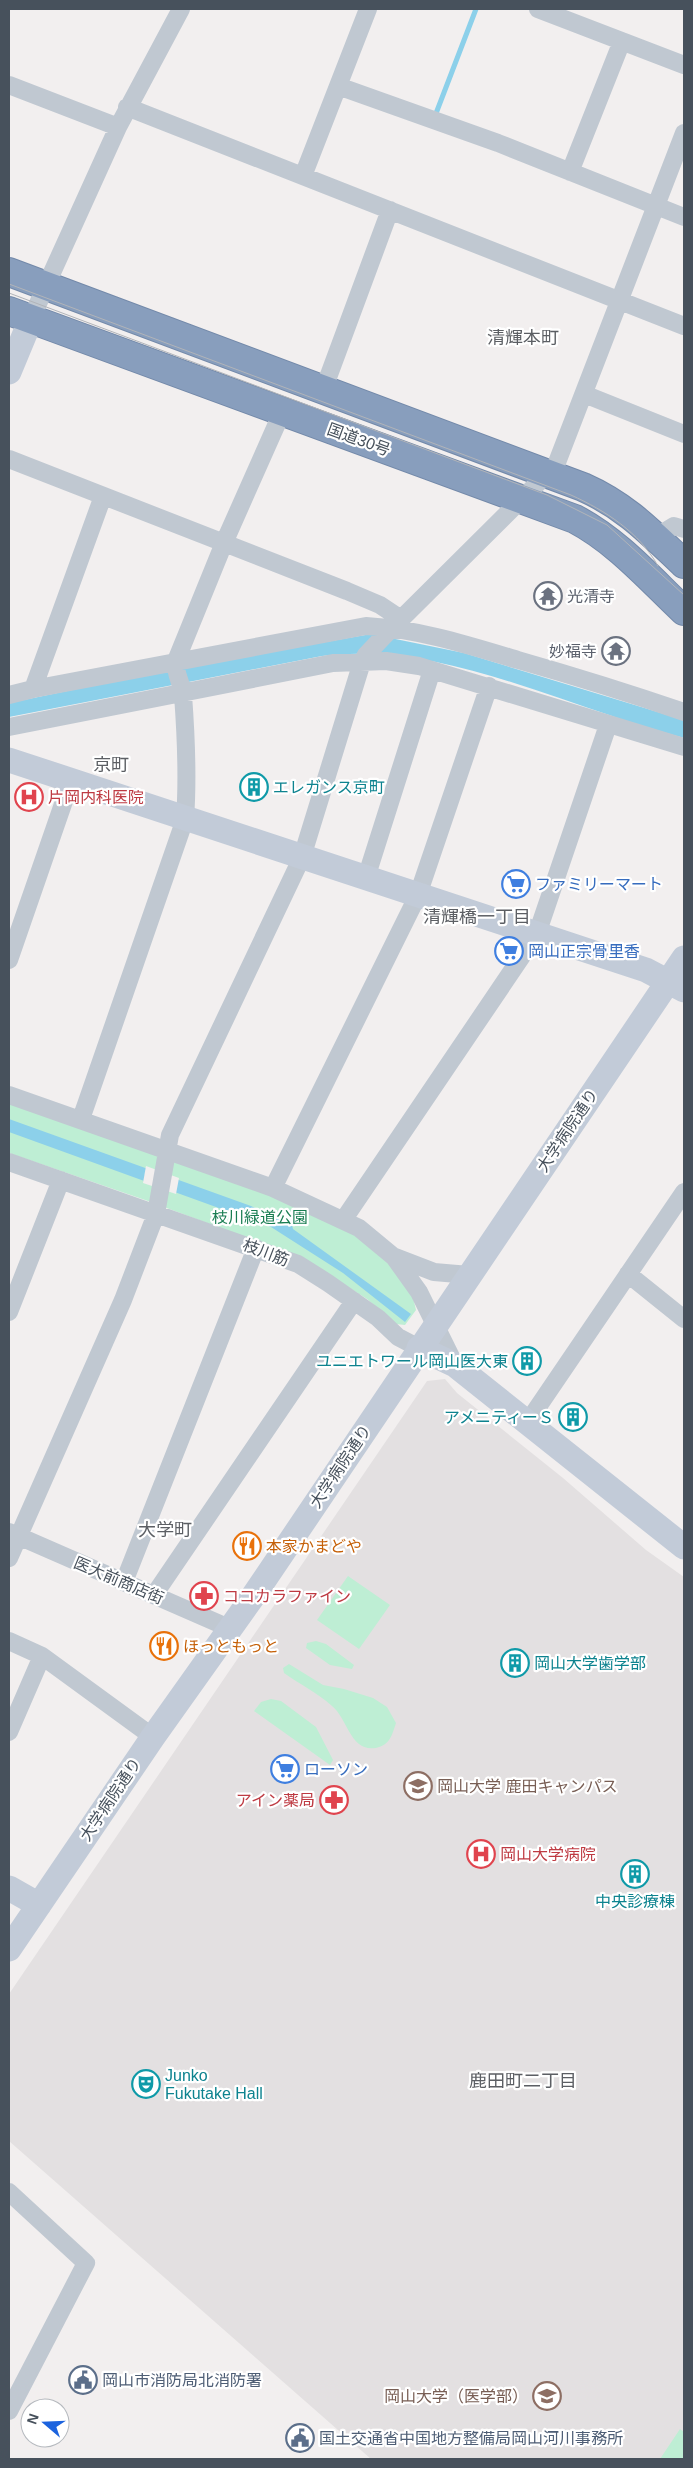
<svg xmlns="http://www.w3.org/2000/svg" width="693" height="2468" font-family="Helvetica,'Noto Sans JP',sans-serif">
<rect width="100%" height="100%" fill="#f2efef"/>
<path fill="#e3e0e1" d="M445,1379L457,1393L563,1478L646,1550L684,1577V2459H371L9,2141V1994L427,1381Z"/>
<path fill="#beeed4" d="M9,1102L270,1195L337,1226L362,1239L381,1255L411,1289L416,1310L405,1325L396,1324L367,1299L334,1278L250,1239L148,1201L9,1153Z
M348,1576L390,1605L359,1649L317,1620Z
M316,1641L326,1644L354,1665L352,1669L330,1665L306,1648L307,1643Z
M289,1664L323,1685L344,1689L373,1698L387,1707L396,1723C392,1735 390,1745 376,1748C350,1752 348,1719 332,1706C318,1693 299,1684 284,1673L283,1668Z
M271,1699L281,1701L316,1727L333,1760L330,1765L254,1711L261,1702Z
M680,2429L684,2432V2459H660Z"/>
<path fill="#8cd0ea" d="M371,634L464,653L684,720V738C660,731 635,725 612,716C518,685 422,644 322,656L9,717V703L188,666Z
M9,1119L251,1206L277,1219L290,1218L293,1229L411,1314L405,1322L343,1273L271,1227L9,1132Z"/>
<path fill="#f2efef" d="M146,1166L179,1178L176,1194L143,1183Z"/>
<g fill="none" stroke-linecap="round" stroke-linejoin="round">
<path stroke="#8cd0ea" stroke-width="5" d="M435,116L476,9"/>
<defs>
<path id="highway" d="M9,272L583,487C626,506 651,533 684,564
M9,311L575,519C617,541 650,579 684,611"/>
</defs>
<use href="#highway" stroke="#7389a9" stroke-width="30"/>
<path stroke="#c0c8d1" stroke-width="18" d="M538,9L684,65
M9,85L118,127
M338,86L498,143L684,217
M127,107L684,326
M570,172L622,41
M303,176L368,9
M31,319L118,127L181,9
M323,391L390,210
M584,394L684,434
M9,459L347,591L380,605L401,619
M656,537L674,526L684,529
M33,689L366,626C418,629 468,645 518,660C574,676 629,693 684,712
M9,695L33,689L103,496
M9,727L333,663L386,661L419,666L684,747
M366,878L432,670
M9,960L71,781
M9,1095L273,1188L359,1228L394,1257L419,1292L455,1365
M81,1119L185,819C188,778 186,735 183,695C182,683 174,672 176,661L224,543L283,410
M9,1162L298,1264L328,1283L378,1318L398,1337L419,1348
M273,1188L418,895L489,686
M344,1219L537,934L608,725
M395,1257L434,1272L469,1275
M628,1274L684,1319
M9,1312L61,1180
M527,1423L684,1192
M9,1532L229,1628
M9,1558L123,1300L156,1214L170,1135L302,857L362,662L366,655L385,635L556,465L684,133
M124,1582L256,1248
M154,1595L354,1301
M9,1641L42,1656L153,1737
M9,1732L42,1656
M9,2192L86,2263L9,2411"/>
<path stroke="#c2cbd8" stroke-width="25" d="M9,372L31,319
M9,760L646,970L684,990
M419,1348L455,1365L684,1547
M9,1888L39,1905
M9,1949L153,1737L254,1595L684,958"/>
<use href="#highway" stroke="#889ebd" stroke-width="28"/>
<path stroke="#b1b4b9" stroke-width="1" d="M9,284L571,495C606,511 639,532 658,566
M9,293L547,495L607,525L684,595"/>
</g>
<defs>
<symbol id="temple-ring" viewBox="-11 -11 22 22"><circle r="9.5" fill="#fff" stroke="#6b7280" stroke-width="1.5"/><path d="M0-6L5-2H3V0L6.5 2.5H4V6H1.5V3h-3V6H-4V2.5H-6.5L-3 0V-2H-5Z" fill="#6b7280"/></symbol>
<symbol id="building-ring" viewBox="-11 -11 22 22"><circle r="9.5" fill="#fff" stroke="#0f9aa8" stroke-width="1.5"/><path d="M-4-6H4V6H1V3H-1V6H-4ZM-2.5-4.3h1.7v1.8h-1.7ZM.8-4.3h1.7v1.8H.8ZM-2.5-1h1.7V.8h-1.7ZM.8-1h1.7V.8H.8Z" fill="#0f9aa8"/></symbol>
<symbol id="hospital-ring" viewBox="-11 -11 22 22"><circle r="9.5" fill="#fff" stroke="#e0444e" stroke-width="1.5"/><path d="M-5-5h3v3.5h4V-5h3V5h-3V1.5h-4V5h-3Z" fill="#e0444e"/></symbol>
<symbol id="supermarket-ring" viewBox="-11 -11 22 22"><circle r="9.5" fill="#fff" stroke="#3f7fe0" stroke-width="1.5"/><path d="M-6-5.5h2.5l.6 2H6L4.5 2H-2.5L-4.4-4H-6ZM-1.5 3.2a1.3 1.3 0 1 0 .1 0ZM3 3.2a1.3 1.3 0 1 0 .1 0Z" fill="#3f7fe0"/></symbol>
<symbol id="restaurant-ring" viewBox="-11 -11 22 22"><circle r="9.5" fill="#fff" stroke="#e8710a" stroke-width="1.5"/><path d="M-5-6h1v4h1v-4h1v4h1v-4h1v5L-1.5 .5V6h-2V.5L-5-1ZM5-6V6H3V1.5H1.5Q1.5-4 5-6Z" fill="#e8710a"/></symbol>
<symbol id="pharmacy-ring" viewBox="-11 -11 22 22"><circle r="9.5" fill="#fff" stroke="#e0444e" stroke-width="1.5"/><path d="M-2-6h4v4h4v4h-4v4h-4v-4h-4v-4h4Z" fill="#e0444e"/></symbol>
<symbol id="university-ring" viewBox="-11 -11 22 22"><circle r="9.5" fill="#fff" stroke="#8d6e63" stroke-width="1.5"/><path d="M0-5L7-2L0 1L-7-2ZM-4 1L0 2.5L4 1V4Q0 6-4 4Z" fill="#8d6e63"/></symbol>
<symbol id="theatre-ring" viewBox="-11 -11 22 22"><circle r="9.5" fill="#fff" stroke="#0f9aa8" stroke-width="1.5"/><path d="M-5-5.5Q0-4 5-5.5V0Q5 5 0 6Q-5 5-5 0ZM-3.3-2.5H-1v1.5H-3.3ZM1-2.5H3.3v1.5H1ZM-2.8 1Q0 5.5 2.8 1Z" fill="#0f9aa8"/></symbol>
<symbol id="civic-ring" viewBox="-11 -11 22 22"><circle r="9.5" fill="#fff" stroke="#5c6f8a" stroke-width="1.5"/><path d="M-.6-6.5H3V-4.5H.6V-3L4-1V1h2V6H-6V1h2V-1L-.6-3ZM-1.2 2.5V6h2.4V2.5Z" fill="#5c6f8a"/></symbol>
</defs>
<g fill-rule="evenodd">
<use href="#temple-ring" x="532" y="580" width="32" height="32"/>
<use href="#temple-ring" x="600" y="635" width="32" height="32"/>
<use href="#building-ring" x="238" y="771" width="32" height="32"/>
<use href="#hospital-ring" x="13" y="781" width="32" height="32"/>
<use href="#supermarket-ring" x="500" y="868" width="32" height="32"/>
<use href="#supermarket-ring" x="493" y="935" width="32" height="32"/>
<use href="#building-ring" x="511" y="1345" width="32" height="32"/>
<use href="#building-ring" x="557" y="1401" width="32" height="32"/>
<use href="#restaurant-ring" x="231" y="1530" width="32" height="32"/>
<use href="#pharmacy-ring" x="188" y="1580" width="32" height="32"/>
<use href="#restaurant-ring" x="148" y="1630" width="32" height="32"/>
<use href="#building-ring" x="499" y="1647" width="32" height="32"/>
<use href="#supermarket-ring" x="269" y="1753" width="32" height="32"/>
<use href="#university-ring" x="402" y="1770" width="32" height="32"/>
<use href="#pharmacy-ring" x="318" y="1784" width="32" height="32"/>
<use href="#hospital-ring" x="465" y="1838" width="32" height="32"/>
<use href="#building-ring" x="619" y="1858" width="32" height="32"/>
<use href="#theatre-ring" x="130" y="2068" width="32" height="32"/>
<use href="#civic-ring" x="67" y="2364" width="32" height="32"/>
<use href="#university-ring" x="531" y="2380" width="32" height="32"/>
<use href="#civic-ring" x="284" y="2422" width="32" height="32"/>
</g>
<g text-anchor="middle" stroke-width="4.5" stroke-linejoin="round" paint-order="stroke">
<g font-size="16" fill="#47515c" stroke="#fff">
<text transform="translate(359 439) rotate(20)" y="6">国道30号</text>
<text transform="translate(567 1130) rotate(-56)" y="6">大学病院通り</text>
<text transform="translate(266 1252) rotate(21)" y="6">枝川筋</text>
<text transform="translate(340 1466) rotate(-56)" y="6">大学病院通り</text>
<text transform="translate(119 1580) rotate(23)" y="6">医大前商店街</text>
<text transform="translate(110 1799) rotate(-56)" y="6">大学病院通り</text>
</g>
<g font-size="16" fill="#5b616d" stroke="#fff" text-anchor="start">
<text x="567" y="602">光清寺</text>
<text x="597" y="657" text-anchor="end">妙福寺</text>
</g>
<g font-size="16" fill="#0d838f" stroke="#fff" text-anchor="start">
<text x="273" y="793">エレガンス京町</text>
<text x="508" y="1367" text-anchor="end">ユニエトワール岡山医大東</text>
<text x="554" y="1423" text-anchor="end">アメニティーＳ</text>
<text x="534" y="1669">岡山大学歯学部</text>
<text x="635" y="1907" text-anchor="middle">中央診療棟</text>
<text x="165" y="2081">Junko<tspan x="165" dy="18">Fukutake Hall</tspan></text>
</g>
<g font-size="16" fill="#be3a42" stroke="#fff" text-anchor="start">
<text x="48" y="803">片岡内科医院</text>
<text x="223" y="1602">ココカラファイン</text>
<text x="315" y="1806" text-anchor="end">アイン薬局</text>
<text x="500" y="1860">岡山大学病院</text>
</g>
<g font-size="16" fill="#366cbe" stroke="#fff" text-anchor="start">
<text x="535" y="890">ファミリーマート</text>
<text x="528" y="957">岡山正宗骨里香</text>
<text x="304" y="1775">ローソン</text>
</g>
<g font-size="16" fill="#197d52" stroke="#fff">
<text x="260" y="1223">枝川緑道公園</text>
</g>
<g font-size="16" fill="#c56008" stroke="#fff" text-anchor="start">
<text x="266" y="1552">本家かまどや</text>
<text x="183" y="1652">ほっともっと</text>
</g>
<g font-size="16" fill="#785e54" stroke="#fff" text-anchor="start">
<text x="437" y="1792">岡山大学 鹿田キャンパス</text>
<text x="528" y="2402" text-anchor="end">岡山大学（医学部）</text>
</g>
<g font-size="16" fill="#4e5e75" stroke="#fff" text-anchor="start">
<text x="102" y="2386">岡山市消防局北消防署</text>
<text x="319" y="2444">国土交通省中国地方整備局岡山河川事務所</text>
</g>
<g font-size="18" fill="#5c5f64" stroke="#fff">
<text x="523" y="344">清輝本町</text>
<text x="111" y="771">京町</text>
<text x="477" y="923">清輝橋一丁目</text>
<text x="165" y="1536">大学町</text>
<text x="523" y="2087">鹿田町二丁目</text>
</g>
</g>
<rect width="693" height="2468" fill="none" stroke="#47515c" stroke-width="20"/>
<g transform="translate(45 2423) rotate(289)"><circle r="24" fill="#ffffff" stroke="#b5b9be"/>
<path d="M0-4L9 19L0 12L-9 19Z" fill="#1c63de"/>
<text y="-8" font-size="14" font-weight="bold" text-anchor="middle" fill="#47515c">N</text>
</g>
</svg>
